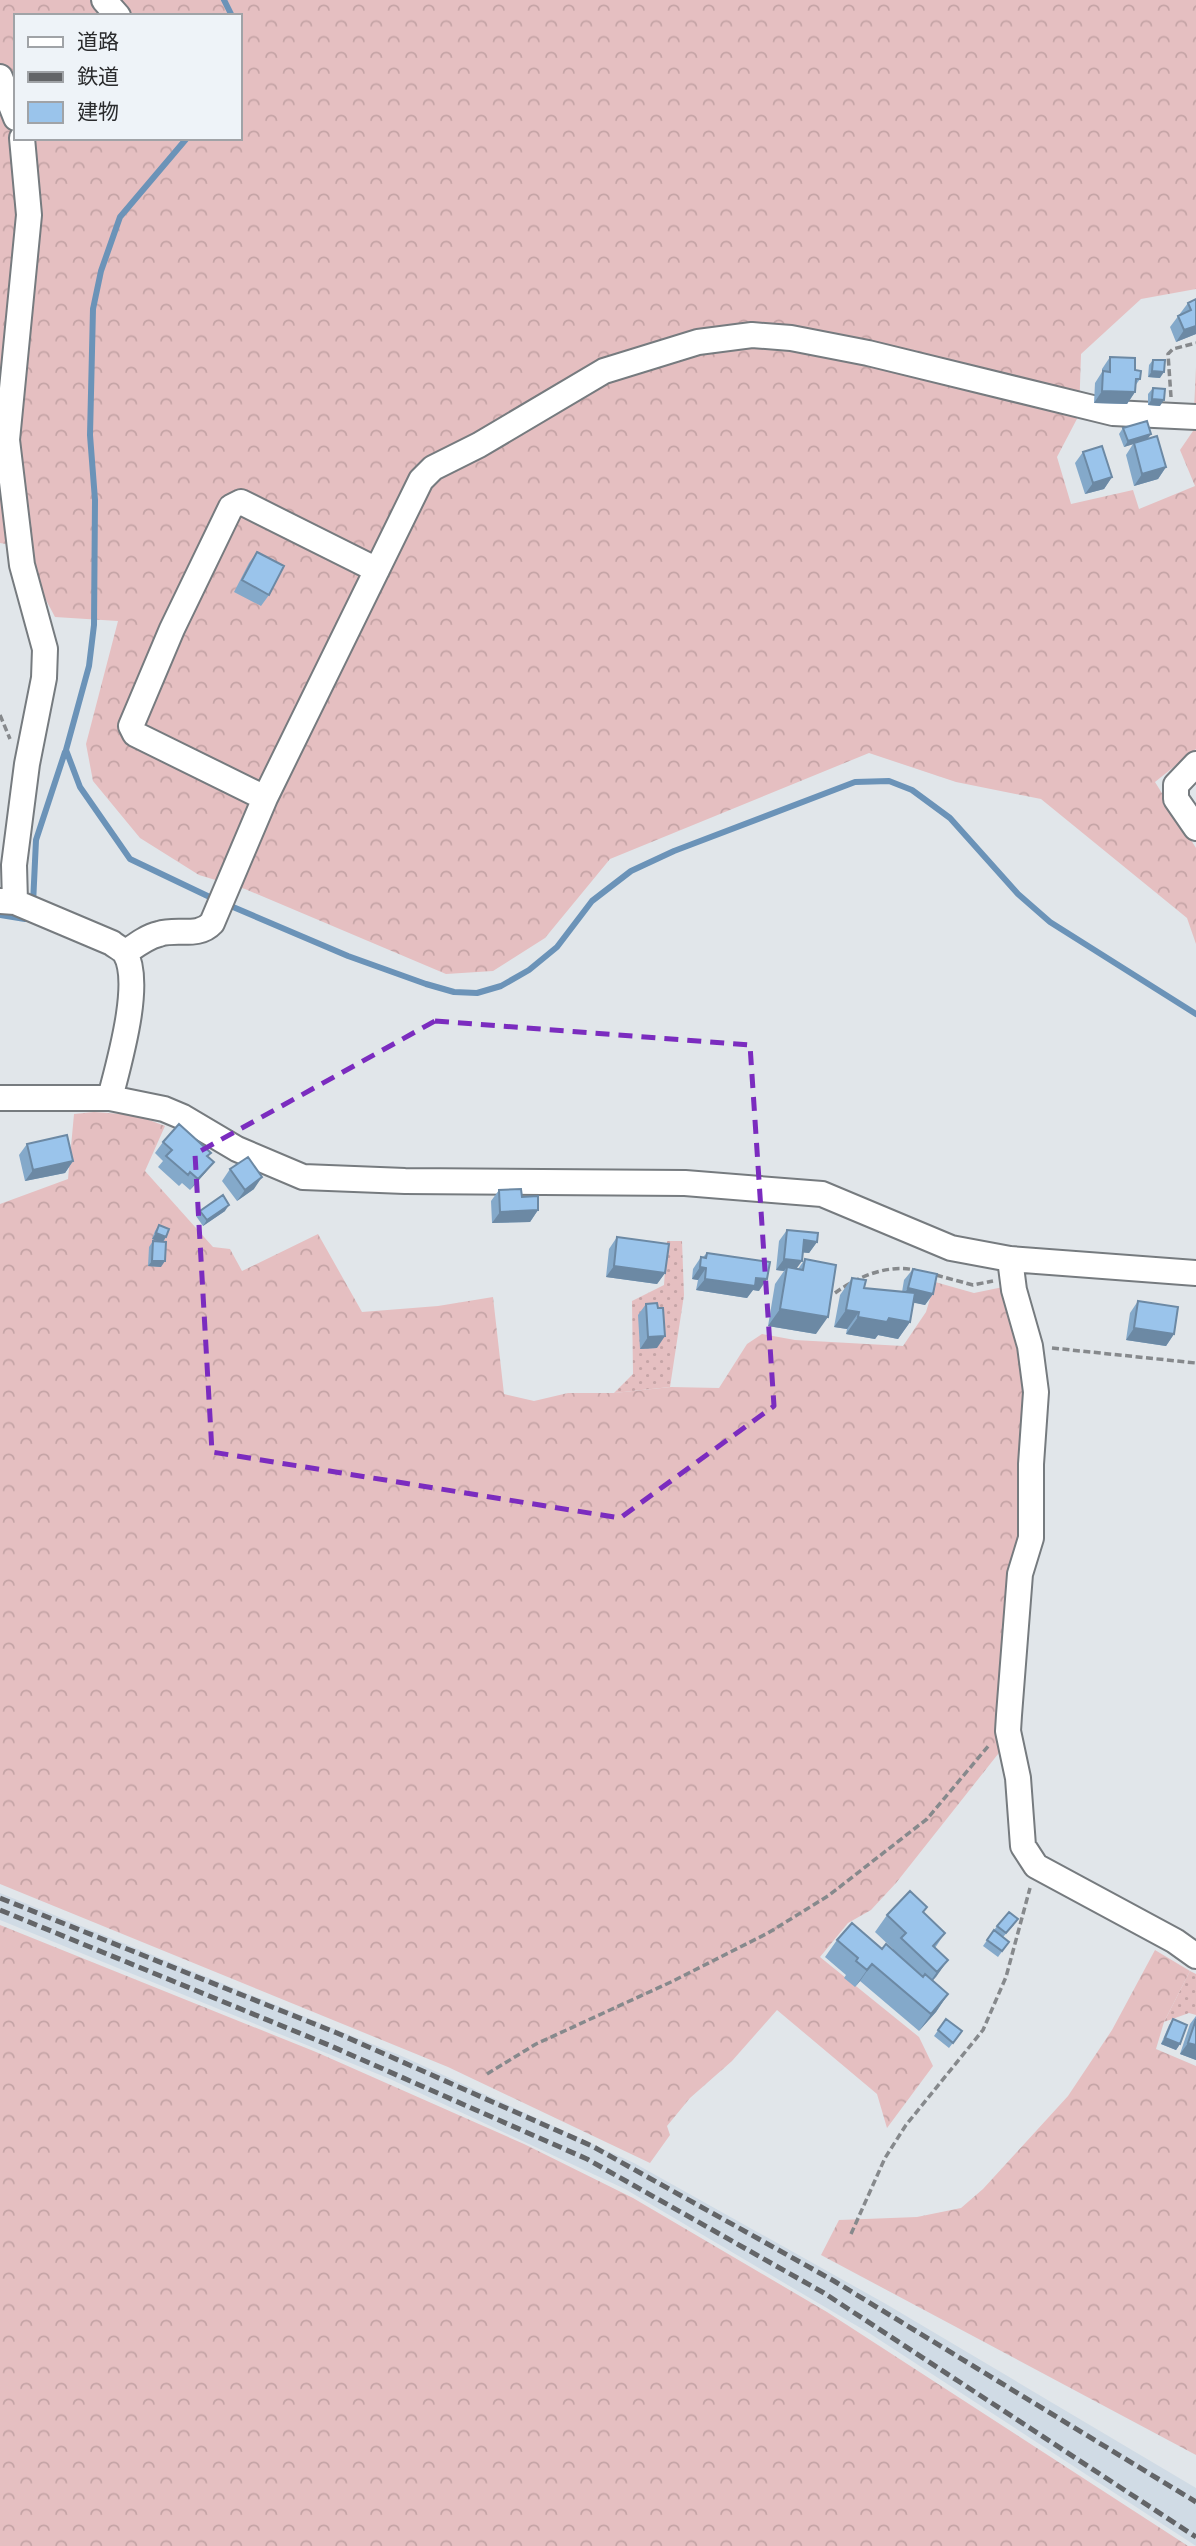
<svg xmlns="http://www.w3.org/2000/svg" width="1196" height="2546" font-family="'DM Sans','Noto Sans JP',sans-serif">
<defs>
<pattern id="grass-dots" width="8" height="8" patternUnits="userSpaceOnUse" patternTransform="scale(1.75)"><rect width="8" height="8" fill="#e5bfc1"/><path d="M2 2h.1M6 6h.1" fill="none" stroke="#c5a4a6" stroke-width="1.8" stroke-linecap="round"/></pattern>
<pattern id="forest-crowns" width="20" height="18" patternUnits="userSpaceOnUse" patternTransform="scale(1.75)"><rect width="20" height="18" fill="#e5bfc1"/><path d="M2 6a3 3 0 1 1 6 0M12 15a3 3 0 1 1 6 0" fill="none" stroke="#c5a4a6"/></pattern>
</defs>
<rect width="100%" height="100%" fill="#e1e6ea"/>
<path fill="#d0dbe5" d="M0,1893L404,2057L634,2163L886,2304L1196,2488V2546L869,2333L625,2189L390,2079L0,1920Z"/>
<path fill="url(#grass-dots)" d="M667,1241H682L684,1295L670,1387L614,1393L633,1374L632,1301L664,1285Z
M1190,1971L1196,1974V2015L1189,2013L1164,2022Z"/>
<path fill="url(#forest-crowns)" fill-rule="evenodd" d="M0,0H1196V289L1141,299L1081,354L1079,415L1057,457L1071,504L1133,490L1139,509L1195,486L1180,450L1193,431L1196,367V749L1155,782L1196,848V944L1187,918L1041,799L956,782L869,753L610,859L545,938L493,971L446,974L245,889L199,875L140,838L93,781L86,744L118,621L55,617L36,581L29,548L0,543ZM16,16H240V138H16Z
M94,1112L136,1115L165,1126L145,1171L213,1247L230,1249L242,1271L318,1234L362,1312L438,1306L493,1297L504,1394L534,1401L568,1393H614L671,1387L719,1388L747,1344L762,1334L795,1340L903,1346L926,1312L935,1282L974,1293L1008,1286L1024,1349L1025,1462L1002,1749L896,1883L871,1910L848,1923L820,1957L919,2037L933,2066L887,2128L877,2094L777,2010L732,2061L690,2098L667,2126L670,2135L650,2163L448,2067L0,1884V1204L68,1179L74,1114Z
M0,1925L316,2052L524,2144L633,2198L827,2312L1188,2546H0Z
M1155,1950L1190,1971L1164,2022L1156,2049L1196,2066V2455L821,2255L839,2220L917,2217L961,2208L983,2189L1068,2096L1112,2030Z"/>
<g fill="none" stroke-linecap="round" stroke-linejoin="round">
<path stroke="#6b93b8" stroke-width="6" d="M224,0L232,16
M240,33V50
M187,138L120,217L101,271L93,309L90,435L95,500L94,625L89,666L66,750L80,787L130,859L216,900
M33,904L36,840L65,752
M226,904L348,956L426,984L454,992L477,993L501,986L529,970L557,947L592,901L631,871L674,851L855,782L889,781L912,790L950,818L1018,894L1050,922L1196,1014
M0,915L25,919L30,914"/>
<defs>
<path id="minor" d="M104,0L118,16
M0,77L16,118
M1196,764L1176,785V799L1196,828
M265,798L135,734L131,726L172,629L231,507L241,502L377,570
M0,901L15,902L112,943C115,946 122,949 125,953C143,983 118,1066 110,1098
M15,902L14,865L27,764L44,678L45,649L22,565L7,440L29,215L22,138
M125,953C135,946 146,937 159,934C177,928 198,938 212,923L265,798L421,480L433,468L479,445L604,371L698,342L752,335L791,338L868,353L1113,413L1196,417
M0,1098H110L164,1109L183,1117L237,1149L303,1177L405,1181L685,1183L822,1194L951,1248L1010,1259L1196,1273
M1010,1259L1014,1290L1030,1346L1036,1392L1031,1464V1538L1020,1574L1009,1715L1008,1731L1018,1778L1023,1846L1036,1866L1175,1941L1196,1956"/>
</defs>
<use href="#minor" stroke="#767b7f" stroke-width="28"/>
<path stroke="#86898c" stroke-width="3.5" stroke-dasharray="7 3.5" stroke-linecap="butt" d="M1171,397L1168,354L1173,349L1196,343
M0,715L10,739
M936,1275L973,1285L993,1281
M835,1293C857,1277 887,1264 915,1270
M1052,1348L1196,1363
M487,2074L536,2044L671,1982L768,1933L828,1896L927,1819L990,1744
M851,2234L885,2158L906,2125L983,2030L1006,1977L1030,1888"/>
<use href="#minor" stroke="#fff" stroke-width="24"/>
<path stroke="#636568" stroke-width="5" stroke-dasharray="10 5" stroke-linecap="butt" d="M0,1898L337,2033L592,2146L834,2281L1196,2502
M0,1910L331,2046L587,2159L824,2293L1196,2537"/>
</g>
<path fill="#84a9ca" d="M1196,299V334L1176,342L1170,327L1188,303Z
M1110,357L1135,370L1140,379L1135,386V392L1127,404L1094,403L1095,383L1102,372V369Z
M1153,360L1160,378L1148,377L1149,365Z
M1153,388L1160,406L1148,405V394Z
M1123,428L1148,439L1166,467L1158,479L1134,486L1126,455L1133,444L1124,447L1119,434Z
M1083,452L1112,477L1104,489L1085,494L1075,463Z
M257,552L269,595L261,606L234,592L249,563Z
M163,1142L211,1153L208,1157L214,1162L205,1173L190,1190L182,1183L179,1186L158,1167L163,1161L155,1153Z
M27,1144L73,1161L65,1173L25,1181L19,1155Z
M230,1169L254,1189L237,1201L222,1181Z
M499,1190L522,1197L538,1210L530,1222L492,1223L491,1201Z
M200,1211H225L203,1226L196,1216Z
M159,1225L166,1237L163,1242L161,1267L148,1266L149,1247L153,1241H158L152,1239L155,1231Z
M787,1230L817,1242L809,1253L803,1252L796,1269H798L805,1259L816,1334L768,1326L775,1284L784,1271L776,1270L779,1241Z
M617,1237L665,1273L657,1284L606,1277L609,1249Z
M707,1253L759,1291L753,1290L747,1298L696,1290L698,1280L692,1279L693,1269L701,1257H703Z
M913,1269L933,1294L925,1305L913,1302L910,1322L898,1339L878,1335L875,1339L846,1334L847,1329L834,1327L840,1295L852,1278L864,1288L902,1292L904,1280Z
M1138,1301L1174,1334L1166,1346L1126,1340L1130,1313Z
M646,1304L657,1348L640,1349L638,1315Z
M927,1907L923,1912L945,1933L935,1948L948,1960L932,1981L948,1994L936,2012L919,2031L860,1981L855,1987L844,1978L846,1975L825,1957L837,1940L892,1950L893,1949L875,1932L887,1915Z
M1014,1925L1003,1937L1009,1942L998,1957L983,1946L997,1926Z
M1196,2016V2060L1180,2054L1190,2024Z
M946,2019L962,2031L949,2048L934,2036Z
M1173,2019L1180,2044L1176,2050L1161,2044L1169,2025Z"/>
<path fill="#6c89a4" d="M1196,326V334L1176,342L1184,330Z
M1152,371L1164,372L1160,378L1148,377Z
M1102,391L1135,392L1127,404L1094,403Z
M1152,399L1164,400L1160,406L1148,405Z
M1151,434L1147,440L1124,447L1128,441Z
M1166,467L1158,479L1134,486L1142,474Z
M1112,477L1104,489L1085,494L1093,483Z
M73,1161L65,1173L25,1181L33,1170Z
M214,1162L205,1173L190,1190L198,1179Z
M262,1177L254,1189L237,1201L245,1190Z
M229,1205L225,1211L203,1226L207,1220Z
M538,1210L530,1222L492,1223L500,1212Z
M156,1233L166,1237L162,1243L152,1239Z
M804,1240L817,1242L809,1253L796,1252Z
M784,1259L802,1261L794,1272L787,1267L784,1271L776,1270Z
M152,1261H165L161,1267L148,1266Z
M614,1266L665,1273L657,1284L606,1277Z
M700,1267L706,1268L698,1280L692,1279Z
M756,1278L767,1279L759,1291L753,1290L747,1298L696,1290L705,1279Z
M908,1288L933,1294L925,1305L900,1300Z
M780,1309L828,1317L816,1334L768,1326Z
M846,1310L859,1312L847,1329L834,1327Z
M858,1317L889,1318L910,1322L898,1339L878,1335L875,1339L846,1334Z
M1134,1328L1174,1334L1166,1346L1126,1340Z
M665,1336L657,1348L640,1349L648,1337Z
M948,1960L936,1977L925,1989L937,1972Z
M872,1964L860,1981L855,1987L867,1970Z
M948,1994L936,2012L919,2031L931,2014Z
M1165,2038L1180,2044L1176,2050L1161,2044Z
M1188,2043L1196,2045V2060L1180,2054Z"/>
<path fill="#9ac4eb" stroke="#6c89a4" stroke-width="2" d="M1196,299V326L1184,330L1178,316L1191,310L1188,303Z
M1110,357L1135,358V370L1141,371L1140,379H1136L1135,392L1102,391L1103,371L1110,372Z
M1153,360H1165L1164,372L1152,371Z
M1153,388L1165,389L1164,400L1152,399Z
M1147,421L1151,434L1128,441L1123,428Z
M1157,436L1166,467L1142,474L1134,443Z
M1102,446L1112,477L1093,483L1083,452Z
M257,552L284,566L269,595L242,580Z
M179,1124L211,1153L207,1156L214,1162L198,1179L190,1172L188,1175L166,1156L172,1150L163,1142Z
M67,1135L73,1161L33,1170L27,1144Z
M248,1157L262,1177L245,1190L230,1169Z
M521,1189L522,1197L538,1196V1210L500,1212L499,1190Z
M223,1195L229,1205L207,1220L200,1211Z
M159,1225L169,1229L166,1237L156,1233Z
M787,1230L818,1233L817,1242L804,1240L802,1261L784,1259Z
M617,1237L669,1244L665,1273L614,1266Z
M153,1241L166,1242L165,1261H152Z
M707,1253L770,1262L767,1279L756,1278L755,1286L705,1279L706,1268L700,1267L701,1257L706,1258Z
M805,1259L836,1265L828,1317L780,1309L787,1267L803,1270Z
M913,1269L937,1274L933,1294L908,1288Z
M852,1278L866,1280L864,1288L915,1293L910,1322L889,1318L887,1322L858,1317L859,1312L846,1310Z
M1138,1301L1178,1307L1174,1334L1134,1328Z
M657,1303L658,1308H663L665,1336L648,1337L646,1304Z
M910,1891L927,1907L923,1912L945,1933L933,1946L948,1960L937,1972L901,1938L906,1933L887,1915Z
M1009,1912L1018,1919L1006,1933L997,1926Z
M852,1923L882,1949L886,1944L923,1977L925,1974L948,1994L931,2014L872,1964L867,1970L856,1961L858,1958L837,1940Z
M994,1930L1009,1942L1002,1951L987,1940Z
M946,2019L962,2031L953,2043L938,2030Z
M1173,2019L1187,2025L1180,2044L1165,2038Z
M1196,2019V2045L1188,2043Z"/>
<path fill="none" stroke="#7b2cbf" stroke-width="5" stroke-dasharray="14 9" stroke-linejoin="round" d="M435,1021L750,1045L774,1406L620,1518L212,1452L195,1154Z"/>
<rect x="14" y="14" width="228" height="126" fill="#eef3f8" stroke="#a0a3a7" stroke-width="2"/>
<rect x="28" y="37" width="35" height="10" fill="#ffffff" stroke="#a0a3a7" stroke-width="2"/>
<text x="77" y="49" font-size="21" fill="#2a2b2d">道路</text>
<rect x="28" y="72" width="35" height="10" fill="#636568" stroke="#a0a3a7" stroke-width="2"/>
<text x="77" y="84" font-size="21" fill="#2a2b2d">鉄道</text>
<rect x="28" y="102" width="35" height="21" fill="#9ac4eb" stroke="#a0a3a7" stroke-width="2"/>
<text x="77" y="119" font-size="21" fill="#2a2b2d">建物</text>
</svg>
